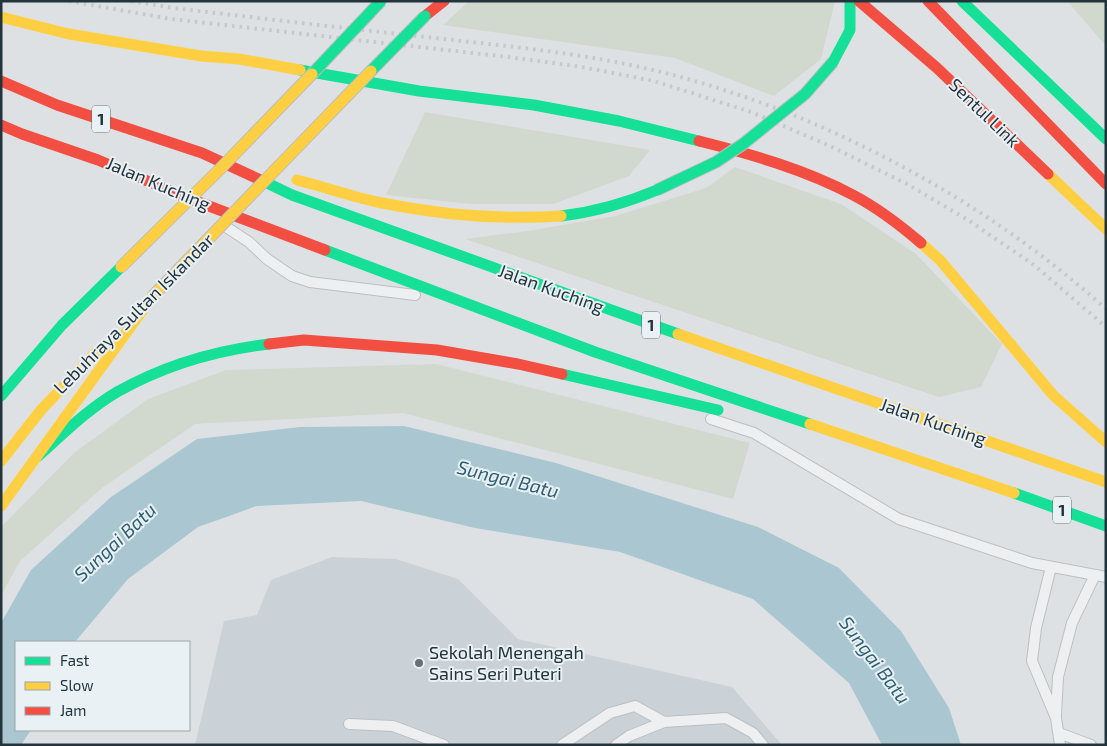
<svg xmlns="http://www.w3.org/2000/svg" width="1107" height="746" font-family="'Exo 2',sans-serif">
<rect width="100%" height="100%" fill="#dee1e3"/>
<path fill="#cbd2d7" d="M332,557L396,559L458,579L518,639L732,687L782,745H195L224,621L257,615L271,580Z"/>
<path fill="#d1d8ce" d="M469,1H835L821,59L774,96L675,58L443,25Z
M1067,1H1106V46Z
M425,112L650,150L629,176L553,204H471L386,195Z
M735,167L841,204L916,254L1002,344L981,387L939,397L465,239L528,231L615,216L706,188Z
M436,364L750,443L733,499L403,413L195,424L102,488L20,561L1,596V527L74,453L148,399L226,370Z"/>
<path fill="#aac7d1" d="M404,426L556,463L758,527L839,568L901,631L949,708L961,745H882L849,683L753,599L620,552L475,528L361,501L257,506L198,527L128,579L75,642H16V730H31L21,745H1V623L31,570L111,497L197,439L300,427Z"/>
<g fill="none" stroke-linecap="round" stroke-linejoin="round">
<defs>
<path id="lane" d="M223,225L249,242L267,259L292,276L310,282L415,295
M711,419L754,433L899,519L1032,563L1106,577
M1051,567L1036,628L1032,661L1056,718L1060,745
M1056,715L1058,677L1072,623L1095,575
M349,724L393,726L444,745
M1059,733L1091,745
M562,745L610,713L635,706L664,722
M616,745L629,736L664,722L726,718L753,733L763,745"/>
</defs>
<use href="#lane" stroke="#bcbfc1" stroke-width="12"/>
<use href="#lane" stroke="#edeff0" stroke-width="10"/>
<path stroke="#16e098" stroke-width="11" d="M962,1L1106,139
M833,62L850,30V1
M300,70L419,91L534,105L619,121L699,141
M265,182L292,195L678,334
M561,216C595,212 626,203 657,190
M325,250L595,352L810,424
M562,374L718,410
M1,396L62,325L121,267
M37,457C62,435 88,409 117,392C163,366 217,350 269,344
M1014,493L1106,526"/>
<path stroke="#ffcf43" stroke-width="11" d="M1,17L69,34L201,56L239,59L300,70
M1048,174L1106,229
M297,180C325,187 353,197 382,203C441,215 501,220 561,216
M921,243L940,260L1053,395L1106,442
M678,334L1106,482
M810,424L1014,493
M1,461L41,410L96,352
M1,506L152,297"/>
<path stroke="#f24e42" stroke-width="11" d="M859,1L937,68L1048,174
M928,1L1106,184
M425,16L444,1
M1,81L57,105L202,153L265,182
M1,125L22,134L98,160L180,195L325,250
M699,141C751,154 806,170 853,195C878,208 900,225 921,243
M269,344L304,340L437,350L518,364L562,374"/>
<path stroke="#c6c9cb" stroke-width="4" stroke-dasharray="2.5 5" stroke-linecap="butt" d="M69,1L171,19L508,57L582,67L654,81L751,112L830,146L907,184L968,220L1034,265L1106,327
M131,1L174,8C264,19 354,29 444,39C515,47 588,54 657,71C818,110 983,198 1106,309"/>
<defs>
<path id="fast-bridge" d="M371,71L425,16
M312,74L381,1
M657,190L716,162L743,144L805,94L833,62"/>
<path id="slow-bridge" d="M121,267L220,169L312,74
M152,297L371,71"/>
</defs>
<use href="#fast-bridge" stroke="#babec1" stroke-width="13" stroke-linecap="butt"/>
<use href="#slow-bridge" stroke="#babec1" stroke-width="13" stroke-linecap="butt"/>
<use href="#fast-bridge" stroke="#16e098" stroke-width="11"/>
<use href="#slow-bridge" stroke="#ffcf43" stroke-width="11"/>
</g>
<circle fill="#657177" stroke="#eaf1f4" stroke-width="2" cx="419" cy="663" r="5"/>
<g text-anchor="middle" stroke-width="4" stroke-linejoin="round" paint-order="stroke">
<g fill="#eaf1f4" stroke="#5f6d74" stroke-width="1">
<rect x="92" y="105.5" width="18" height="27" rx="4"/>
<rect x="642" y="311.5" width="18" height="27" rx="4"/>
<rect x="1053" y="496.5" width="18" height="27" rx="4"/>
</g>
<g font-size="16" font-weight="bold" fill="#24343d">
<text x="101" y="125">1</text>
<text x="651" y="331">1</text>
<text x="1062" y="516">1</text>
</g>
<g font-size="18" fill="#24343d" stroke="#eaf1f4">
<text transform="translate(984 113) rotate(44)" y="6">Sentul Link</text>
<text transform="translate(158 184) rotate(23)" y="6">Jalan Kuching</text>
<text transform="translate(551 289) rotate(20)" y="6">Jalan Kuching</text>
<text transform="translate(134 314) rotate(-45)" y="6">Lebuhraya Sultan Iskandar</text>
<text transform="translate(933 422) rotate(19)" y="6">Jalan Kuching</text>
</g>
<g font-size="18" fill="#24343d" stroke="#eaf1f4" text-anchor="start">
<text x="429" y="659">Sekolah Menengah<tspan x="429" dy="21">Sains Seri Puteri</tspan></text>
</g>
<g font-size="19" font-style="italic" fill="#2d5f72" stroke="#eaf1f4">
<text transform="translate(508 479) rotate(14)" y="7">Sungai Batu</text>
<text transform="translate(115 542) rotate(-43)" y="7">Sungai Batu</text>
<text transform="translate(875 660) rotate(53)" y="7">Sungai Batu</text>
</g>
</g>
<rect width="1107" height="746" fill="none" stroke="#24343d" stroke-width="5"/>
<rect x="15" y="641" width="175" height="90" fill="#eaf1f4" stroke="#9ba5ab"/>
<rect x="25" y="657" width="25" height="8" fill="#16e098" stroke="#9ba5ab"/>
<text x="60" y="666" font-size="15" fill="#24343d">Fast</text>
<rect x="25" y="682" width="25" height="8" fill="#ffcf43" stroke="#9ba5ab"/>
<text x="60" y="691" font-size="15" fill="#24343d">Slow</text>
<rect x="25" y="707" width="25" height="8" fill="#f24e42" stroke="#9ba5ab"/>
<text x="60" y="716" font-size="15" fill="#24343d">Jam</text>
</svg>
